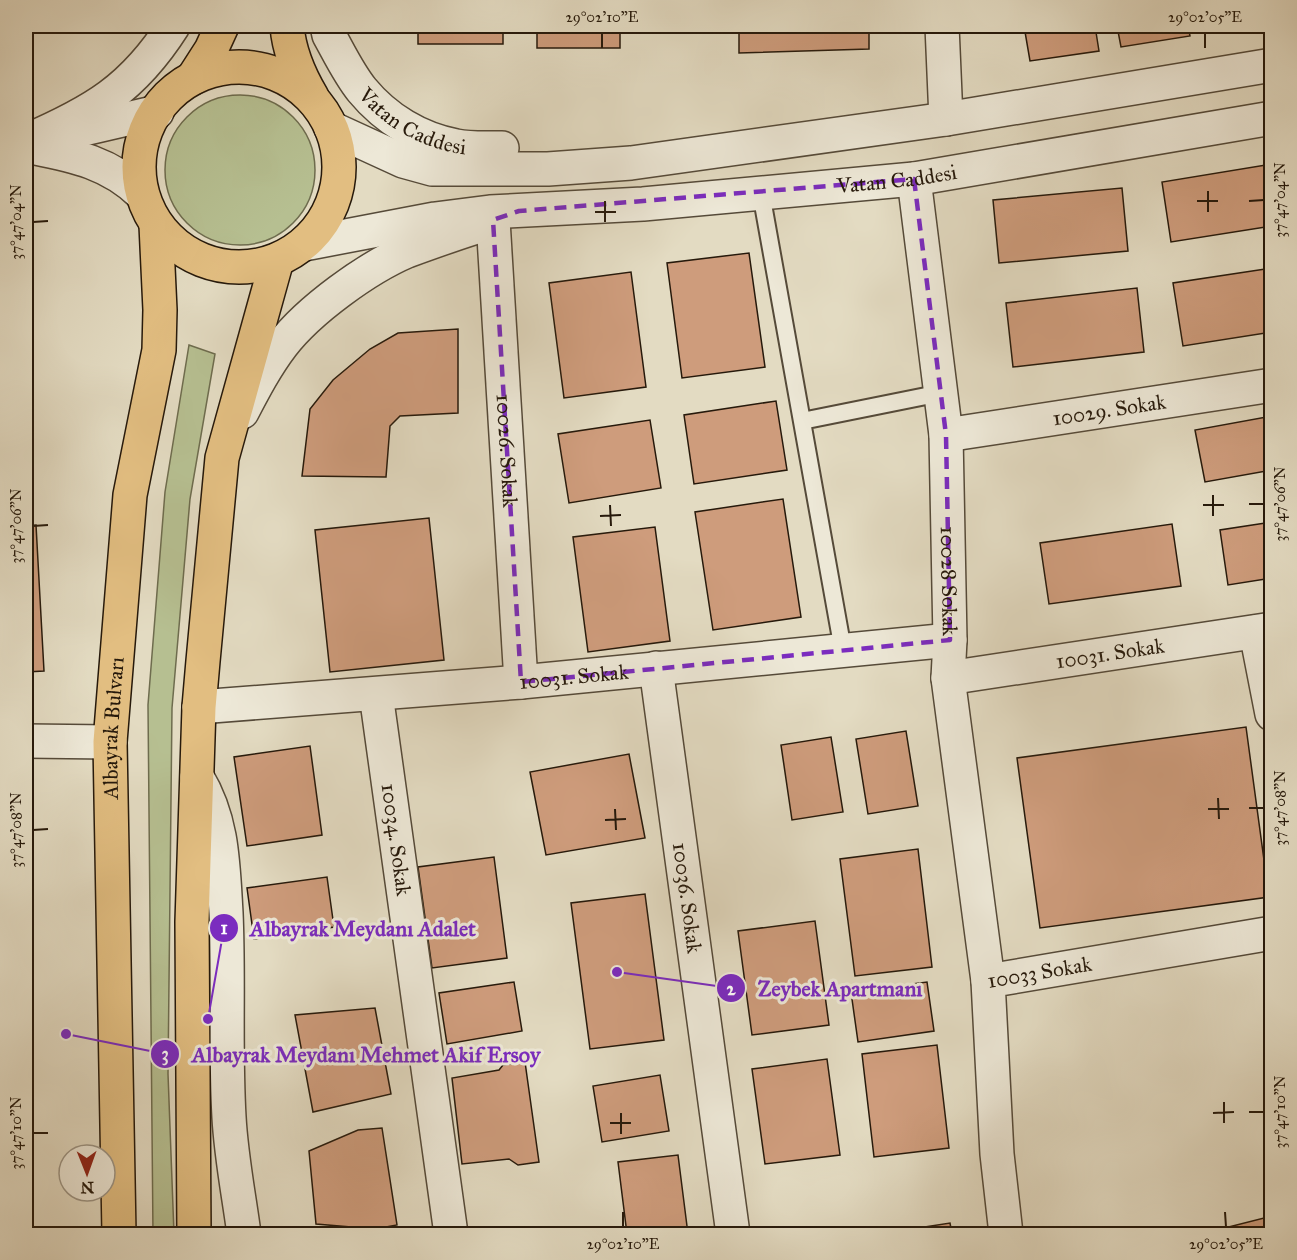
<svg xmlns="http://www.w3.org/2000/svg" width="1297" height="1260" font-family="'IM FELL Great Primer',serif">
<rect width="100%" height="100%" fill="#e3dbc2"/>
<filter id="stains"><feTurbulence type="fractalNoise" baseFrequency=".00333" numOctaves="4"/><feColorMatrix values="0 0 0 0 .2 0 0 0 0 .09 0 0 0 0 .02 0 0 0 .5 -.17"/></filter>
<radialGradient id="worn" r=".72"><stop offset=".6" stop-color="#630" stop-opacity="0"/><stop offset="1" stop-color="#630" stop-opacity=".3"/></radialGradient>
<path fill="#b6bf91" stroke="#6e6c4e" stroke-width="1.5" d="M165 170a75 75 0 1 1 150 0a75 75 0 1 1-150 0Z
M189,345L215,354L190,499L172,708L168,1074L174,1234H153L148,705L165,492Z"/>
<path fill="#ce9c7c" stroke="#26190b" stroke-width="1.5" d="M418,26H503V44H418Z
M537,26H620V48H537Z
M739,26H869V49L739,53Z
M1024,26H1095L1099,51L1030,61Z
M1117,26H1188L1190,36L1121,47Z
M1218,26H1271L1219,33Z
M1272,164V226L1171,242L1162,182Z
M1122,188L1128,251L999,263L993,200Z
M26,230H31V341H26Z
M749,253L765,367L682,378L667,263Z
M1272,268V332L1183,346L1173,283Z
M631,272L646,387L564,398L549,283Z
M1137,288L1144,352L1013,367L1006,303Z
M458,329V413L400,416L390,426L386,477L302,476L310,409L333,380L370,349L398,333Z
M776,401L787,470L694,484L684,415Z
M1272,416V470L1205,482L1195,430Z
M650,420L661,488L569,503L558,434Z
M783,499L801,617L713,630L695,512Z
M429,518L444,660L330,672L315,530Z
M1272,522V578L1228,585L1220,530Z
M1172,524L1181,586L1049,604L1040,543Z
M36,525L44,671L26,672V526Z
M655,527L670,641L588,652L573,537Z
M1246,727L1269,897L1040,928L1017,758Z
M906,731L918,806L868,814L856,739Z
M831,737L843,812L792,820L781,745Z
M310,746L322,835L247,846L234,757Z
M629,754L645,838L546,855L530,772Z
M26,781H29V894H26Z
M918,849L932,967L855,976L840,859Z
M494,857L507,958L432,968L418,867Z
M327,877L334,927L254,939L247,888Z
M645,894L664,1040L590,1049L571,903Z
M815,921L829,1025L752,1035L738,931Z
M514,982L522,1031L447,1044L439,993Z
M927,982L934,1031L858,1042L851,992Z
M375,1008L391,1094L313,1112L295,1015Z
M937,1045L949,1148L874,1157L862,1054Z
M827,1059L840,1155L765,1164L752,1069Z
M525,1062L539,1162L518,1165L509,1159L462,1164L452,1078L499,1070L503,1065Z
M660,1075L669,1131L602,1142L593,1086Z
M382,1128L397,1225L375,1229L316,1224L309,1151L358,1130Z
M678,1155L688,1234H627L618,1162Z
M1272,1216V1234H1201Z
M950,1223L952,1234H899V1231Z"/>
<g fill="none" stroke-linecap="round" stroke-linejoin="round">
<defs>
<path id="service" d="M761,193L843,650
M802,421L941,393"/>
<g id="minor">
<path d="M942,26L946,119"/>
<path d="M71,132L157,112"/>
<path d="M26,141C93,112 133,89 173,26"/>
<path d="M26,146C70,155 108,161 142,194"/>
<path id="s1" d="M914,179L946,435L950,640L948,678L988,981"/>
<path id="s2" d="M493,220L521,682"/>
<path id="s3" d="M946,435L1272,385"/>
<path d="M1256,632L1272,714"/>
<path id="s4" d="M656,668L733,1234"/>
<path id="s5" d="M948,678L1272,629"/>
<path id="s6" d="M376,694L451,1234"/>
<path id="s7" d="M199,707L521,682L950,640"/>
<path d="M26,741L110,742"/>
<path d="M197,777C223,820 223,863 226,913C229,981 225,1049 229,1117C231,1156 239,1196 244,1234"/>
<path id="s8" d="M1006,1234L997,1154L988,981L1272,933"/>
</g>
<g id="tertiary">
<path id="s9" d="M327,26L329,35C339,53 349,74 362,90C386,119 419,139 456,146C470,149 487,148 502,148"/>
<path d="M331,128L403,161L432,169H548L631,163L946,119L1272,65"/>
<path id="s10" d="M304,244L435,219L490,212L643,204L914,179L1272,118"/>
<path d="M242,412C254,389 266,366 282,345C309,310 367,268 407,251C429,243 451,235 473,228"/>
</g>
<g id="primary">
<path d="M287,26C289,52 299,75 312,97"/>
<circle cx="239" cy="167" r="100"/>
<path d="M193,78L211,50L222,26"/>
<path id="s11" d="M119,1234L110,742L130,495L159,350L160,310L156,225"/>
<path d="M194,1234L192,922L199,707L203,661L222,458L277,260"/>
</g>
</defs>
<use href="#service" stroke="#554a39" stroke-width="20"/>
<use href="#minor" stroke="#554a39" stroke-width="36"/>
<use href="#tertiary" stroke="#554a39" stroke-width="36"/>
<use href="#primary" stroke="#26190b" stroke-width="36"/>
<use href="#service" stroke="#ede8d7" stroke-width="16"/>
<use href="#minor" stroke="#ede8d7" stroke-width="33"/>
<use href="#tertiary" stroke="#ede8d7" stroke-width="33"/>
<use href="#primary" stroke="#e2be81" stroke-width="33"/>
</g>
<path fill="none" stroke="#7b2cbf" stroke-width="4.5" stroke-dasharray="12 8" stroke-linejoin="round" d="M914,179L946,435L950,640L521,682L493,220L519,211Z"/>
<path fill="none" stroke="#26190b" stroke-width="2" d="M602,33V48M1205,33V48M1208,191V212M605,201V222M1197,201H1218M1249,201L1264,200M595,212H616M33,222L48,221M1213,495V516M1249,504H1264M610,505L611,526M1203,505H1224M600,516L621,515M33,526L48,525M1218,798L1219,819M1249,808H1264M615,809L616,830M1208,809H1229M605,820L626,819M33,830L48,829M1224,1102V1123M1249,1112H1264M621,1113V1134M1213,1113L1234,1112M610,1123H631M33,1133H48M623,1212V1227M1225,1212L1226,1227"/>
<g text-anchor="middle" stroke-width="6" stroke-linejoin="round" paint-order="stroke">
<g font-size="21" fill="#26190b" stroke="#ede8d7">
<text dy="7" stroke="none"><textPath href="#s9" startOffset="135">Vatan Caddesi</textPath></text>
<text dy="7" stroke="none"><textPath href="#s10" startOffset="597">Vatan Caddesi</textPath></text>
<text dy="7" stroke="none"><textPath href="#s3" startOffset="165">10029. Sokak</textPath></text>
<text dy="7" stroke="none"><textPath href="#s2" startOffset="231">10026. Sokak</textPath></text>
<text dy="7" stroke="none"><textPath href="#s1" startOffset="404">10028 Sokak</textPath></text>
<text dy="7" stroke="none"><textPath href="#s5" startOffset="164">10031. Sokak</textPath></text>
<text dy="7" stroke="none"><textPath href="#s7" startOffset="376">10031. Sokak</textPath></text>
<text dy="7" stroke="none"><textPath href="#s11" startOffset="506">Albayrak Bulvarı</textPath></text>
<text dy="7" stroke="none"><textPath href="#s6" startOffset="147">10034. Sokak</textPath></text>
<text dy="7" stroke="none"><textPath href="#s4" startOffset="232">10036. Sokak</textPath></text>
<text dy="7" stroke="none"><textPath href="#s8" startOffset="306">10033 Sokak</textPath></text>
</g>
</g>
<path fill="none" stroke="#7b2cbf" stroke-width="2" d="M208 1019L224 928M617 972L731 988M66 1034L165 1054"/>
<g fill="#7b2cbf" stroke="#ede8d7" stroke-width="2">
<circle cx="208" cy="1019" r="6"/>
<circle cx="617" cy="972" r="6"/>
<circle cx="66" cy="1034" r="6"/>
<circle cx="224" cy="928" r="15"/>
<circle cx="731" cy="988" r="15"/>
<circle cx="165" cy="1054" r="15"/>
</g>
<g font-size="18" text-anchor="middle" font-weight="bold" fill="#fff">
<text x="224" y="934">1</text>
<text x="731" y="995">2</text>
<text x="165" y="1060">3</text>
</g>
<g font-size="22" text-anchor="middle" font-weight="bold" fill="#7b2cbf" stroke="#ede8d7" stroke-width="6" stroke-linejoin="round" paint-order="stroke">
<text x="363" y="936">Albayrak Meydanı Adalet</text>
<text x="840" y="996">Zeybek Apartmanı</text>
<text x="366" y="1062">Albayrak Meydanı Mehmet Akif Ersoy</text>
</g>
<rect width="1297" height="1260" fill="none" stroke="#e3dbc2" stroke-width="66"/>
<g transform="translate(87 1173) rotate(179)"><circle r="28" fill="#ede8d7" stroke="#9d9585" stroke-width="1.5"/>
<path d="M0-4.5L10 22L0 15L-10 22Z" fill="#8f2418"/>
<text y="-9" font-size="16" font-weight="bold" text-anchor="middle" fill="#26190b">N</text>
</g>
<rect x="33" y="33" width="1231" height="1194" fill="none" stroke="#26190b" stroke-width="2"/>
<g font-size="15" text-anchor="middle" fill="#26190b">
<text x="602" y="22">29°02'10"E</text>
<text x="1205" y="22">29°02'05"E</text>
<text transform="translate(1280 200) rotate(-90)" y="5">37°47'04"N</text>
<text transform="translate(16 222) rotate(-90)" y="5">37°47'04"N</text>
<text transform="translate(1280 504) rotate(-90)" y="5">37°47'06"N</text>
<text transform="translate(16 526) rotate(-90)" y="5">37°47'06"N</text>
<text transform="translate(1280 808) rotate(-90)" y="5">37°47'08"N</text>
<text transform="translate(16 830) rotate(-90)" y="5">37°47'08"N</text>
<text transform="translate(1280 1112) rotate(-90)" y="5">37°47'10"N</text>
<text transform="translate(16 1133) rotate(-90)" y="5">37°47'10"N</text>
<text x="623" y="1249">29°02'10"E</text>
<text x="1226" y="1249">29°02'05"E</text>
</g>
<rect width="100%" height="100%" filter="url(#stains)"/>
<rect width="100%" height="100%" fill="url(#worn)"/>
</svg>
